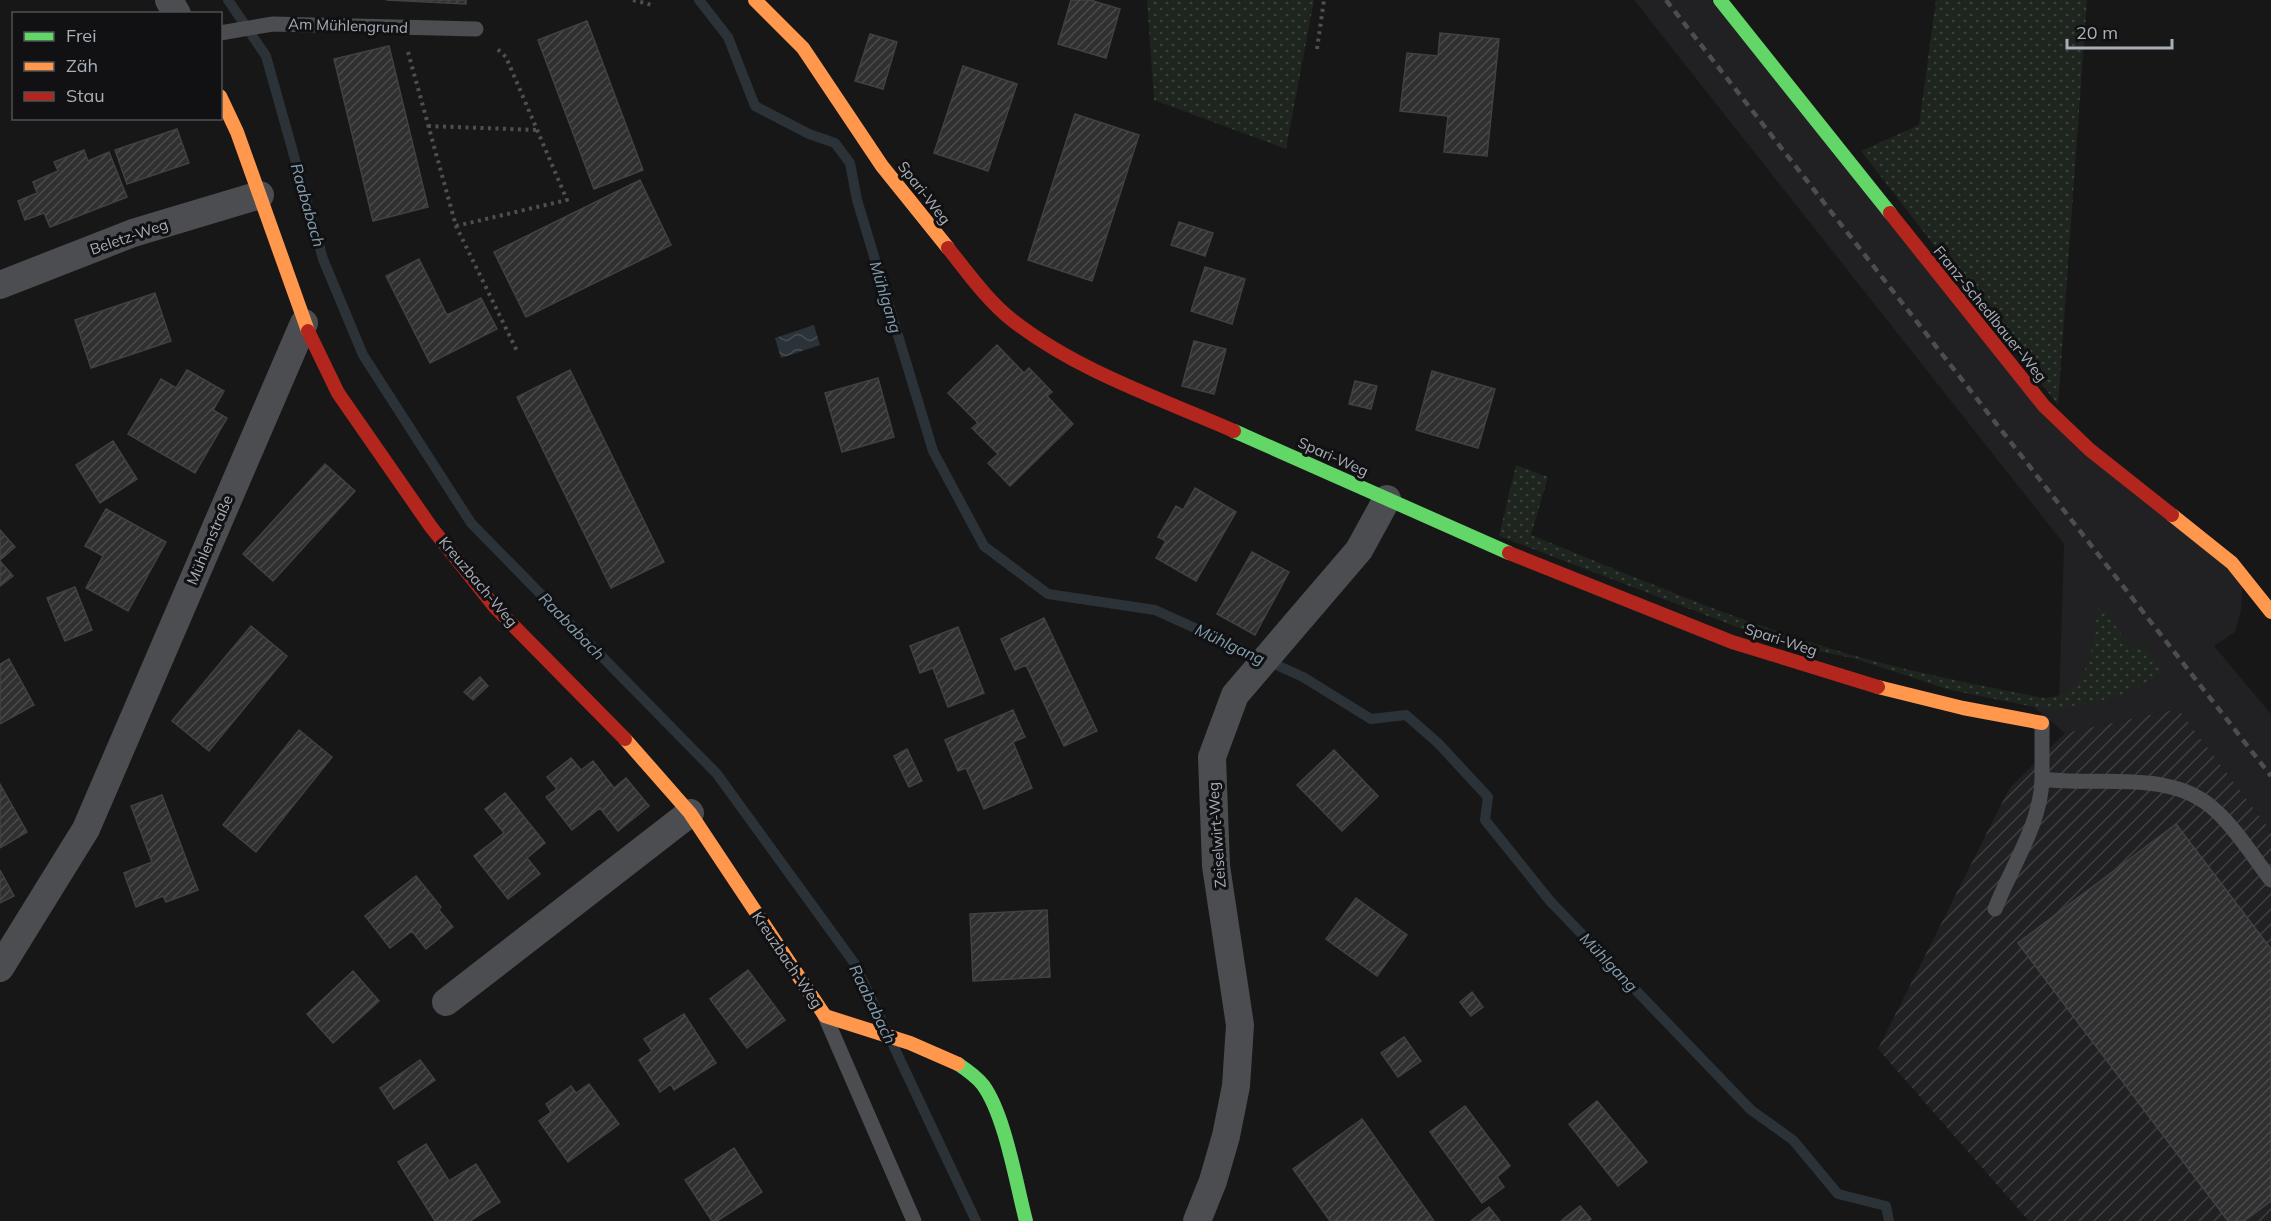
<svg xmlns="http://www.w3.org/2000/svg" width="2271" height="1221" font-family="Mulish,sans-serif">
<defs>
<pattern id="industrial-furrows" width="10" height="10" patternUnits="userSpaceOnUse" patternTransform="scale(1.5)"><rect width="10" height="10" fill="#212123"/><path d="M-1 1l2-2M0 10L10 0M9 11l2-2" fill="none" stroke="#3e3f41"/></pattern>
<pattern id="grass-dots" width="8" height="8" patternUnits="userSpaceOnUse" patternTransform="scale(1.5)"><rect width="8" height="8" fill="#1e241e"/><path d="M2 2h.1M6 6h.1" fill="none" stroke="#3c413c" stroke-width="1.8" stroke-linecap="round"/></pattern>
<pattern id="water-waves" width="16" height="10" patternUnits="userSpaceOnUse" patternTransform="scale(1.5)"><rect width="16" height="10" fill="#2b3338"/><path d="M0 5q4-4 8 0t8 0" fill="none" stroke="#474e53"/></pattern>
<pattern id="building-hatch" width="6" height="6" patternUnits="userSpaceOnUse" patternTransform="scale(1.5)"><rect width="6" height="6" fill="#303031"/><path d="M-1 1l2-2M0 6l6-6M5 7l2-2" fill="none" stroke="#4b4b4d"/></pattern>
</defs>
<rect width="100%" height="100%" fill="#171717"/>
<path fill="#212123" d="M1634,0H1711L2040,410L2243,576L2241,610L2235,632L2214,646L2271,714V831L2178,709L2065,733L2034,707L2059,703L2064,544Z"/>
<path fill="url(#industrial-furrows)" d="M2178,709L2271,831V1221H2029L1878,1049L2009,789L2065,733Z"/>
<path fill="url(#grass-dots)" d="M1147,0H1314L1286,149L1154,100Z
M1936,0H2087L2058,405L1861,151L1919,125Z
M1516,465L1548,477L1531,535C1620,571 1708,609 1800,639C1880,666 1962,682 2044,698C2093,696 2093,640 2099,602L2130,647H2146L2164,673L2124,694L2092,703L2059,708L2034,707L1950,690L1853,658L1781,644L1499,536Z"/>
<path fill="url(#water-waves)" d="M814,325L820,345L781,358L775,338Z"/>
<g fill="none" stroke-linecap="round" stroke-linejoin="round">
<path stroke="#2b3338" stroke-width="10" d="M228,0L266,56L323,259L363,355L471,523L717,774L855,964L885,1028
M699,0L728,37L755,106L809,134L835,143L850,163L857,200L933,451L984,546L1048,594L1155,610L1303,677L1371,719L1406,715L1438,743L1488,797L1485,820L1550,901L1751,1110L1793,1140L1838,1194L1886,1206L1889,1221
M893,1045L976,1221"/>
</g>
<path fill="url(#building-hatch)" stroke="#3f4143" stroke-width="1.5" d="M386,0H466V4Z
M1071,0H1090L1120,9L1106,58L1058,44Z
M587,21L643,170L594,189L538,40Z
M1440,33L1499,39L1487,156L1444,152L1448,116L1400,111L1407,53L1438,56Z
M870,34L897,42L883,89L855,81Z
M389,46L428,207L373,221L334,59Z
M963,66L1017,84L988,171L934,153Z
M1075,114L1139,135L1092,281L1028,260Z
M177,129L189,163L127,184L115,150Z
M84,150L88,161L109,152L127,197L50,227L44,213L25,220L18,201L37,193L33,182L58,171L54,162Z
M640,180L671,245L526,317L494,252Z
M1179,222L1213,233L1205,256L1171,245Z
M419,259L447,315L481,298L497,329L430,363L386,276Z
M1205,267L1245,279L1232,324L1191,311Z
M155,293L171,341L91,368L75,320Z
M1194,341L1226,349L1214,394L1182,386Z
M997,345L1024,373L1029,368L1052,392L1047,396L1073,424L1010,486L988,463L998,454L972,428L978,423L948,393Z
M187,370L224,391L213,410L227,418L195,473L128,434L161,379L176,388Z
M570,370L664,562L611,588L517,397Z
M1432,371L1495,389L1478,448L1416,430Z
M878,378L894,437L842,452L825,393Z
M1355,381L1377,386L1371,409L1349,404Z
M113,441L137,479L100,503L76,465Z
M325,464L355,491L273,581L243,554Z
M1195,488L1236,512L1196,581L1156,558L1166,541L1158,537L1176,506L1183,510Z
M106,509L166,542L128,611L86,588L103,556L85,546Z
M0,530L15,547L0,560Z
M1252,552L1289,572L1255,635L1217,614Z
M0,561L13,576L0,586Z
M75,587L92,630L65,641L47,598Z
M1044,618L1097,731L1064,746L1026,665L1015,670L1001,639Z
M251,626L287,656L209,751L172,721Z
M958,627L984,693L948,707L933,668L920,673L910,646Z
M9,659L34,705L0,724V664Z
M480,677L488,686L473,700L464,692Z
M1013,710L1025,737L1013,742L1032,788L984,809L966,768L958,771L945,740Z
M299,730L332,757L256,852L223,825Z
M907,749L922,781L909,787L894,756Z
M1334,750L1378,796L1342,831L1297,785Z
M571,758L581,770L593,761L614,788L626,778L649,806L618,831L600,808L572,830L546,797L557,789L547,777Z
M0,784L27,832L0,848Z
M505,793L545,843L527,858L540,874L508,899L474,856L504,833L485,809Z
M162,795L198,890L166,902L163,896L136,907L124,873L152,862L131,806Z
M2176,824L2271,949V1201L2244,1221H2228L2018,943Z
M0,870L14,896L0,903Z
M416,876L441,907L439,910L453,927L426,949L412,931L390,948L365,916Z
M1356,898L1407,935L1377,976L1326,939Z
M1047,910L1050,977L973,981L970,914Z
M748,970L785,1020L747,1048L710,999Z
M353,971L379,1001L333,1043L307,1014Z
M1472,992L1483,1007L1471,1016L1460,1002Z
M684,1014L716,1063L674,1090L671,1084L660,1092L639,1060L652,1051L644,1039Z
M1404,1037L1421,1061L1398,1077L1381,1053Z
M420,1060L435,1080L394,1109L380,1088Z
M589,1084L619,1124L568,1162L539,1121L551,1112L546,1104L571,1086L576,1093Z
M1597,1101L1647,1162L1618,1186L1569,1124Z
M1465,1106L1510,1166L1497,1177L1504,1187L1482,1203L1430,1132Z
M1362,1119L1434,1221H1330L1293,1169Z
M426,1144L449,1181L476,1164L500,1202L470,1221H435L398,1162Z
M734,1148L762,1192L717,1221H712L685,1180Z
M1580,1206L1591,1219L1589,1221H1561Z
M1489,1207L1500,1221H1471Z"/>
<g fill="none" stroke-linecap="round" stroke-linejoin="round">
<path stroke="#4d4f51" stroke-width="4" stroke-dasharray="3 4.5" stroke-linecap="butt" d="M633,0L652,5
M1317,49L1324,0
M408,52L456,226L517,351
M428,126L537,130
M456,226L567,200L506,57L495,47"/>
<path stroke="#4b4d50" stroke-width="15" d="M220,33L273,24L476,29
M2042,779V723
M1995,909C2011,867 2041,824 2042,779C2098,787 2172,768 2216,811C2237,830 2254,858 2271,880
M825,1016L914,1221"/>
<path stroke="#4b4d50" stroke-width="28" d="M169,0L177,14
M0,285L133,233L260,195
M0,968L86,829L304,323
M446,1002L690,813
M1197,1221L1213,1181L1226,1136L1236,1086L1240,1025L1216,866L1212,757L1235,695L1359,550L1387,499"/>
<path stroke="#63d668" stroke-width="14" d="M1720,0L1890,213
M1234,431L1509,553
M958,1064C967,1070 976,1076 983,1085C1005,1115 1016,1183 1026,1221"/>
<path stroke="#ff974d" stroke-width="14" d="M755,0L803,48L882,166L948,248
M220,96L237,132L308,331
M2172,515L2232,563L2271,612
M1878,687L1963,708L2042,723
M625,739L690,813L825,1016L910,1043L958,1064"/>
<path stroke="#b3261e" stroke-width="14" d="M1890,213L2044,406L2090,450L2172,515
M948,248C968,273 987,300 1012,320C1077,371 1159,398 1234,431
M308,331L338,393L431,527L494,606L625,739
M1509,553L1732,642L1878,687"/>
<path stroke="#4c4d4e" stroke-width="4.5" stroke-dasharray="8 6" stroke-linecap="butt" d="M1666,0L2271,776"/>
</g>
<g text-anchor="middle" stroke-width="6" stroke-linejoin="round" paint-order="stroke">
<g font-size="15" fill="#a9afb7" stroke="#111113">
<text transform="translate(348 26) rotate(2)" y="5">Am Mühlengrund</text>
<text transform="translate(924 193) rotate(52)" y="5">Spari-Weg</text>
<text transform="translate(129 237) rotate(-19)" y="5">Beletz-Weg</text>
<text transform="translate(1990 314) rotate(51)" y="5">Franz-Schedlbauer-Weg</text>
<text transform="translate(1333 457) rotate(24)" y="5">Spari-Weg</text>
<text transform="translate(210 540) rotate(-67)" y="5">Mühlenstraße</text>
<text transform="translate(478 582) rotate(50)" y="5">Kreuzbach-Weg</text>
<text transform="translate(1781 640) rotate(18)" y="5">Spari-Weg</text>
<text transform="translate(1217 835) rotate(-94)" y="5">Zeiselwirt-Weg</text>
<text transform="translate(787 960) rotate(56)" y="5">Kreuzbach-Weg</text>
</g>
<g font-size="16" font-style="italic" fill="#839eaf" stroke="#111113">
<text transform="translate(308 205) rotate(74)" y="6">Raababach</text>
<text transform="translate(886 297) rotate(73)" y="6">Mühlgang</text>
<text transform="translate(572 626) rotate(46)" y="6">Raababach</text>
<text transform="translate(1230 644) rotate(25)" y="6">Mühlgang</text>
<text transform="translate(1609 962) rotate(46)" y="6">Mühlgang</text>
<text transform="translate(873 1004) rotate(64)" y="6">Raababach</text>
</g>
</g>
<rect x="12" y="12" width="210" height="108" fill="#111113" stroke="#4e5055" stroke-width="1.5"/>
<rect x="24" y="32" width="30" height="9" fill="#63d668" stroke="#4e5055" stroke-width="1.5"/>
<text x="66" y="42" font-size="18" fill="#a9afb7">Frei</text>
<rect x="24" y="62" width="30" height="9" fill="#ff974d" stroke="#4e5055" stroke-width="1.5"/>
<text x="66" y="72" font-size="18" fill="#a9afb7">Zäh</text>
<rect x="24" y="92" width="30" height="9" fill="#b3261e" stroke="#4e5055" stroke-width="1.5"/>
<text x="66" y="102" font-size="18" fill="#a9afb7">Stau</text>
<path d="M2067 39v9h105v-9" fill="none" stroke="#a9afb7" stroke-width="3"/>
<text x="2076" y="39" font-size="18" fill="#a9afb7" stroke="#111113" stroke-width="4.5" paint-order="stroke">20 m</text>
</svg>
